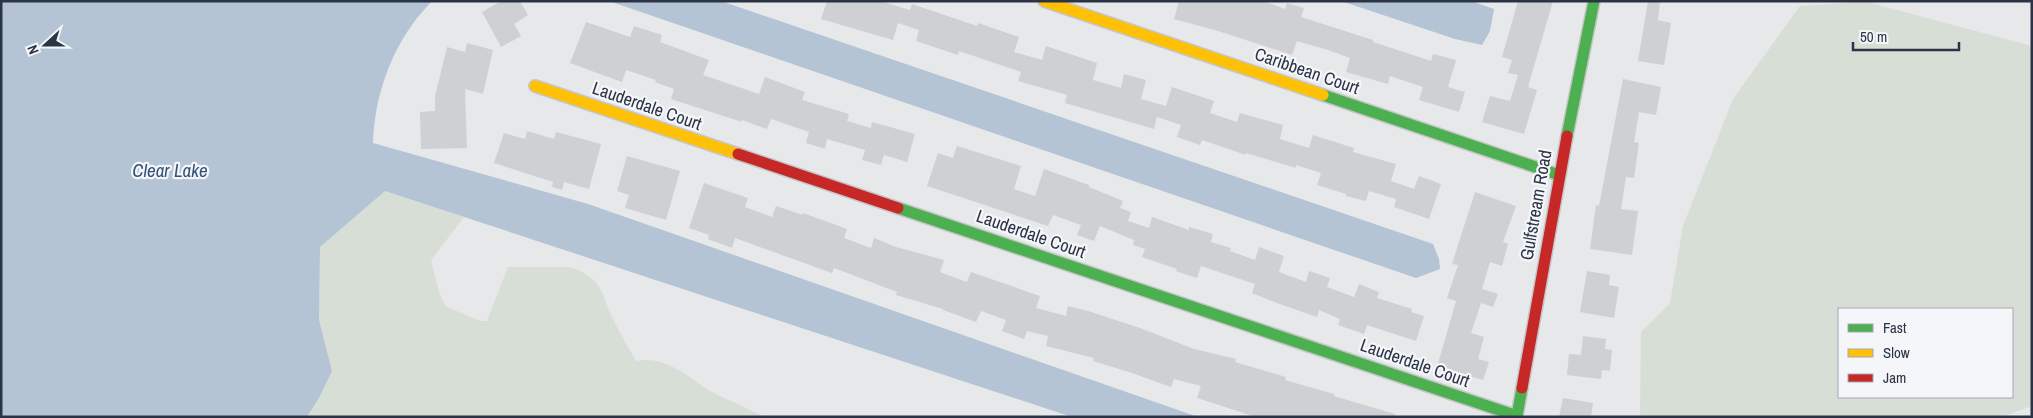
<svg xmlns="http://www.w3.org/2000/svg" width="2033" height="418" font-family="'Archivo Narrow',sans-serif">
<rect width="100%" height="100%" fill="#e6e8ea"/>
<path fill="#d6ded6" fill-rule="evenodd" d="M1867,2L2032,46V406L2001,417H1640L1641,332L1670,303L1683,226L1733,99L1800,6ZM1839,309H2012V397H1839Z
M385,191L464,217L431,260L439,292L445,306L480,321H487L508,267H570C604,279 600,292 613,319C620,334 628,347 636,361C667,355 687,377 712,392C729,401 747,408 765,417H307L319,398L332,371L319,320L320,247Z"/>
<path fill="#b4c4d5" d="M1,1H432C425,9 417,17 412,25C388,58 374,102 373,143L588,204L1198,417H1072L385,191L320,247L319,320L332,371L319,398L307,417H1Z
M609,1H721L1433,244L1439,259L1440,269L1416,278Z
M1341,1H1471L1494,9L1490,31L1482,45L1455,39Z"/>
<path fill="#ced0d3" d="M501,1H520L528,15L514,24L521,36L501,47L482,12Z
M827,1H880L910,10L912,4L977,26L978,23L1019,37L1014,52L1042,60L1046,46L1097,63L1093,80L1121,88L1124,74L1146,80L1141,99L1166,106L1172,87L1214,101L1210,113L1237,122L1240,113L1283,125L1280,139L1309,148L1313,135L1354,148L1353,152L1396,164L1391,181L1414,189L1419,176L1441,184L1429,219L1394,207L1396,199L1369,191L1366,201L1346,196V194L1317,185L1321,173L1296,165V168L1246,153V155L1202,140L1200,145L1177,137L1181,125L1157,117L1154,129L1065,103L1067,95L1018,81L1021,72L959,51L958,55L916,41L919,30L898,23L893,40L821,19Z
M1179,1H1263L1285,9L1287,3L1304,8L1301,17L1373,40V42L1431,61L1433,54L1456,60L1448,87L1465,92L1459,112L1419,100L1423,87L1390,76L1388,84L1346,72L1350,58L1328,50L1297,41L1292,55L1218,31L1174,19Z
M1518,1H1553L1528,87L1537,90L1524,134L1482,122L1490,96L1510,101L1518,75L1508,73L1512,60L1502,57Z
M1648,1H1660L1658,20L1671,23L1664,65L1638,61Z
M586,22L630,37L634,26L662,35L660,42L709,60L703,75L759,94L765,77L805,92L802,100L849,114L847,121L871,128L872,122L915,134L907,162L884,155L881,165L862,160L865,150L827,139L825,149L806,143L809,132L771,119L767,129L742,120V122L671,99L674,89L655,82L656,80L626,70L622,82L570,63Z
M467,43L493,50L483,94L465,89L467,148L421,149L420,112L435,111V96L447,47L465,52Z
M1623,79L1661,87L1656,115L1639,112L1634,142L1639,143L1634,178L1626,177L1621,209L1638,211L1632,255L1590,249L1596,205L1599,206Z
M527,131L554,139L556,132L601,144L589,189L564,182L562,190L552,187L553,182L494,163L504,133L525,139Z
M957,146L1021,166L1014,189L1035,196L1044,169L1089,185V187L1123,201L1120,208L1131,212L1128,221L1149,228L1152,217L1189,230V227L1213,234L1211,242L1231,248L1230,251L1255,260L1259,247L1284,256L1279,272L1306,282L1309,271L1330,278L1327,287L1354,297L1359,284L1379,292L1377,298L1412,309L1411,312L1424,316L1416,341L1367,325L1364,334L1338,325L1340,319L1319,310L1317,317L1277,303L1252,293L1255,284L1201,266L1197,278L1176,271L1177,269L1142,257L1145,249L1133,245L1134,240L1100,226L1094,241L1077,235L1081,225L1053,215L1048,226L927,186L938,153L953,158Z
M627,156L680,171L666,220L625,208L629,195L617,191Z
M704,183L748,198L745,207L772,217L776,206L803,215V213L847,229L844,238L871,248L874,238L896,247L944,260L940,272L967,282L971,272L1040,296L1036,308L1066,316L1068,306L1088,311L1140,328L1194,349L1236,359L1235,362L1286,377L1285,380L1334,394V396L1395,414V417H1256L1197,398L1201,386L1174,379L1171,387L1129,372L1093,361L1094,358L1046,346L1048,336L1027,331L1024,339L1002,331L1006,320L981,311L976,322L943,310V309L896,295L897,292L834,268L832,273L735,238L732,248L708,239L709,235L689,228Z
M1475,192L1516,206L1503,242L1508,244L1502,266L1490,262L1482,289L1498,294L1493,307L1481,303L1471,333L1484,337L1478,359L1489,362L1483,380L1437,367L1456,301L1447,298L1458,265L1452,264Z
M1587,271L1610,275L1609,285L1619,287L1614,318L1580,312Z
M1583,336L1606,339L1605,349L1612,350L1610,371L1602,370L1601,379L1567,375L1569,354L1581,355Z
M1563,398L1593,403L1591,417H1559Z"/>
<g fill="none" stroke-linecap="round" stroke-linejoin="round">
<defs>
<path id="fast" d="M1323,95L1559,175
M1567,136L1594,1
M898,208L1517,416L1522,388"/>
<path id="slow" d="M1044,1L1323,95
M535,86L738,154"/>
<path id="jam" d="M738,154L898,208
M1522,388L1567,136"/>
</defs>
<use href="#fast" stroke="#c4c6c8" stroke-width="14"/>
<use href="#slow" stroke="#c4c6c8" stroke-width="14"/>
<use href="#jam" stroke="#c4c6c8" stroke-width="14"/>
<use href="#fast" stroke="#4caf50" stroke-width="11"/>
<use href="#slow" stroke="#ffc107" stroke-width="11"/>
<use href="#jam" stroke="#c62828" stroke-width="11"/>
</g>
<g text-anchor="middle" stroke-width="4.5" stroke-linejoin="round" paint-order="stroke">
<g font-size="18" fill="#2b3445" stroke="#f4f6f9">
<text transform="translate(1307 71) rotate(19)" y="6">Caribbean Court</text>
<text transform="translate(647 106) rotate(19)" y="6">Lauderdale Court</text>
<text transform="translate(1536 205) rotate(-80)" y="6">Gulfstream Road</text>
<text transform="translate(1031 234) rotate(19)" y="6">Lauderdale Court</text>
<text transform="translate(1415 363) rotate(19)" y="6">Lauderdale Court</text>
</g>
<g font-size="19" font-style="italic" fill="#34527a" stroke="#f4f6f9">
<text x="170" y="177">Clear Lake</text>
</g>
</g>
<rect width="2033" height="418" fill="none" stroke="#2b3445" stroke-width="5"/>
<rect x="1838" y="308" width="175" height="90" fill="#f4f6f9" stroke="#a4a8b1"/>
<rect x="1848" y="324" width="25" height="8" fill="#4caf50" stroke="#a4a8b1"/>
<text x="1883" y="333" font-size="15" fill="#2b3445">Fast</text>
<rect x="1848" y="349" width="25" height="8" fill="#ffc107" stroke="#a4a8b1"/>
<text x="1883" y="358" font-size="15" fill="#2b3445">Slow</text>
<rect x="1848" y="374" width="25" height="8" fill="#c62828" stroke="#a4a8b1"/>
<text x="1883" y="383" font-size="15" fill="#2b3445">Jam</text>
<g transform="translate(45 45) rotate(249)" stroke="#f4f6f9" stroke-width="4" paint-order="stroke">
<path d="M0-4L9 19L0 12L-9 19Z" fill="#2b3445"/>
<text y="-8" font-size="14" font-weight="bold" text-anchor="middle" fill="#2b3445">N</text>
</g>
<path d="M1853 42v8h106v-8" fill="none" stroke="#2b3445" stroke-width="2.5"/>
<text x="1860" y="42" font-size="15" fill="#2b3445" stroke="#f4f6f9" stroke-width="4" paint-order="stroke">50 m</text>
</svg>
